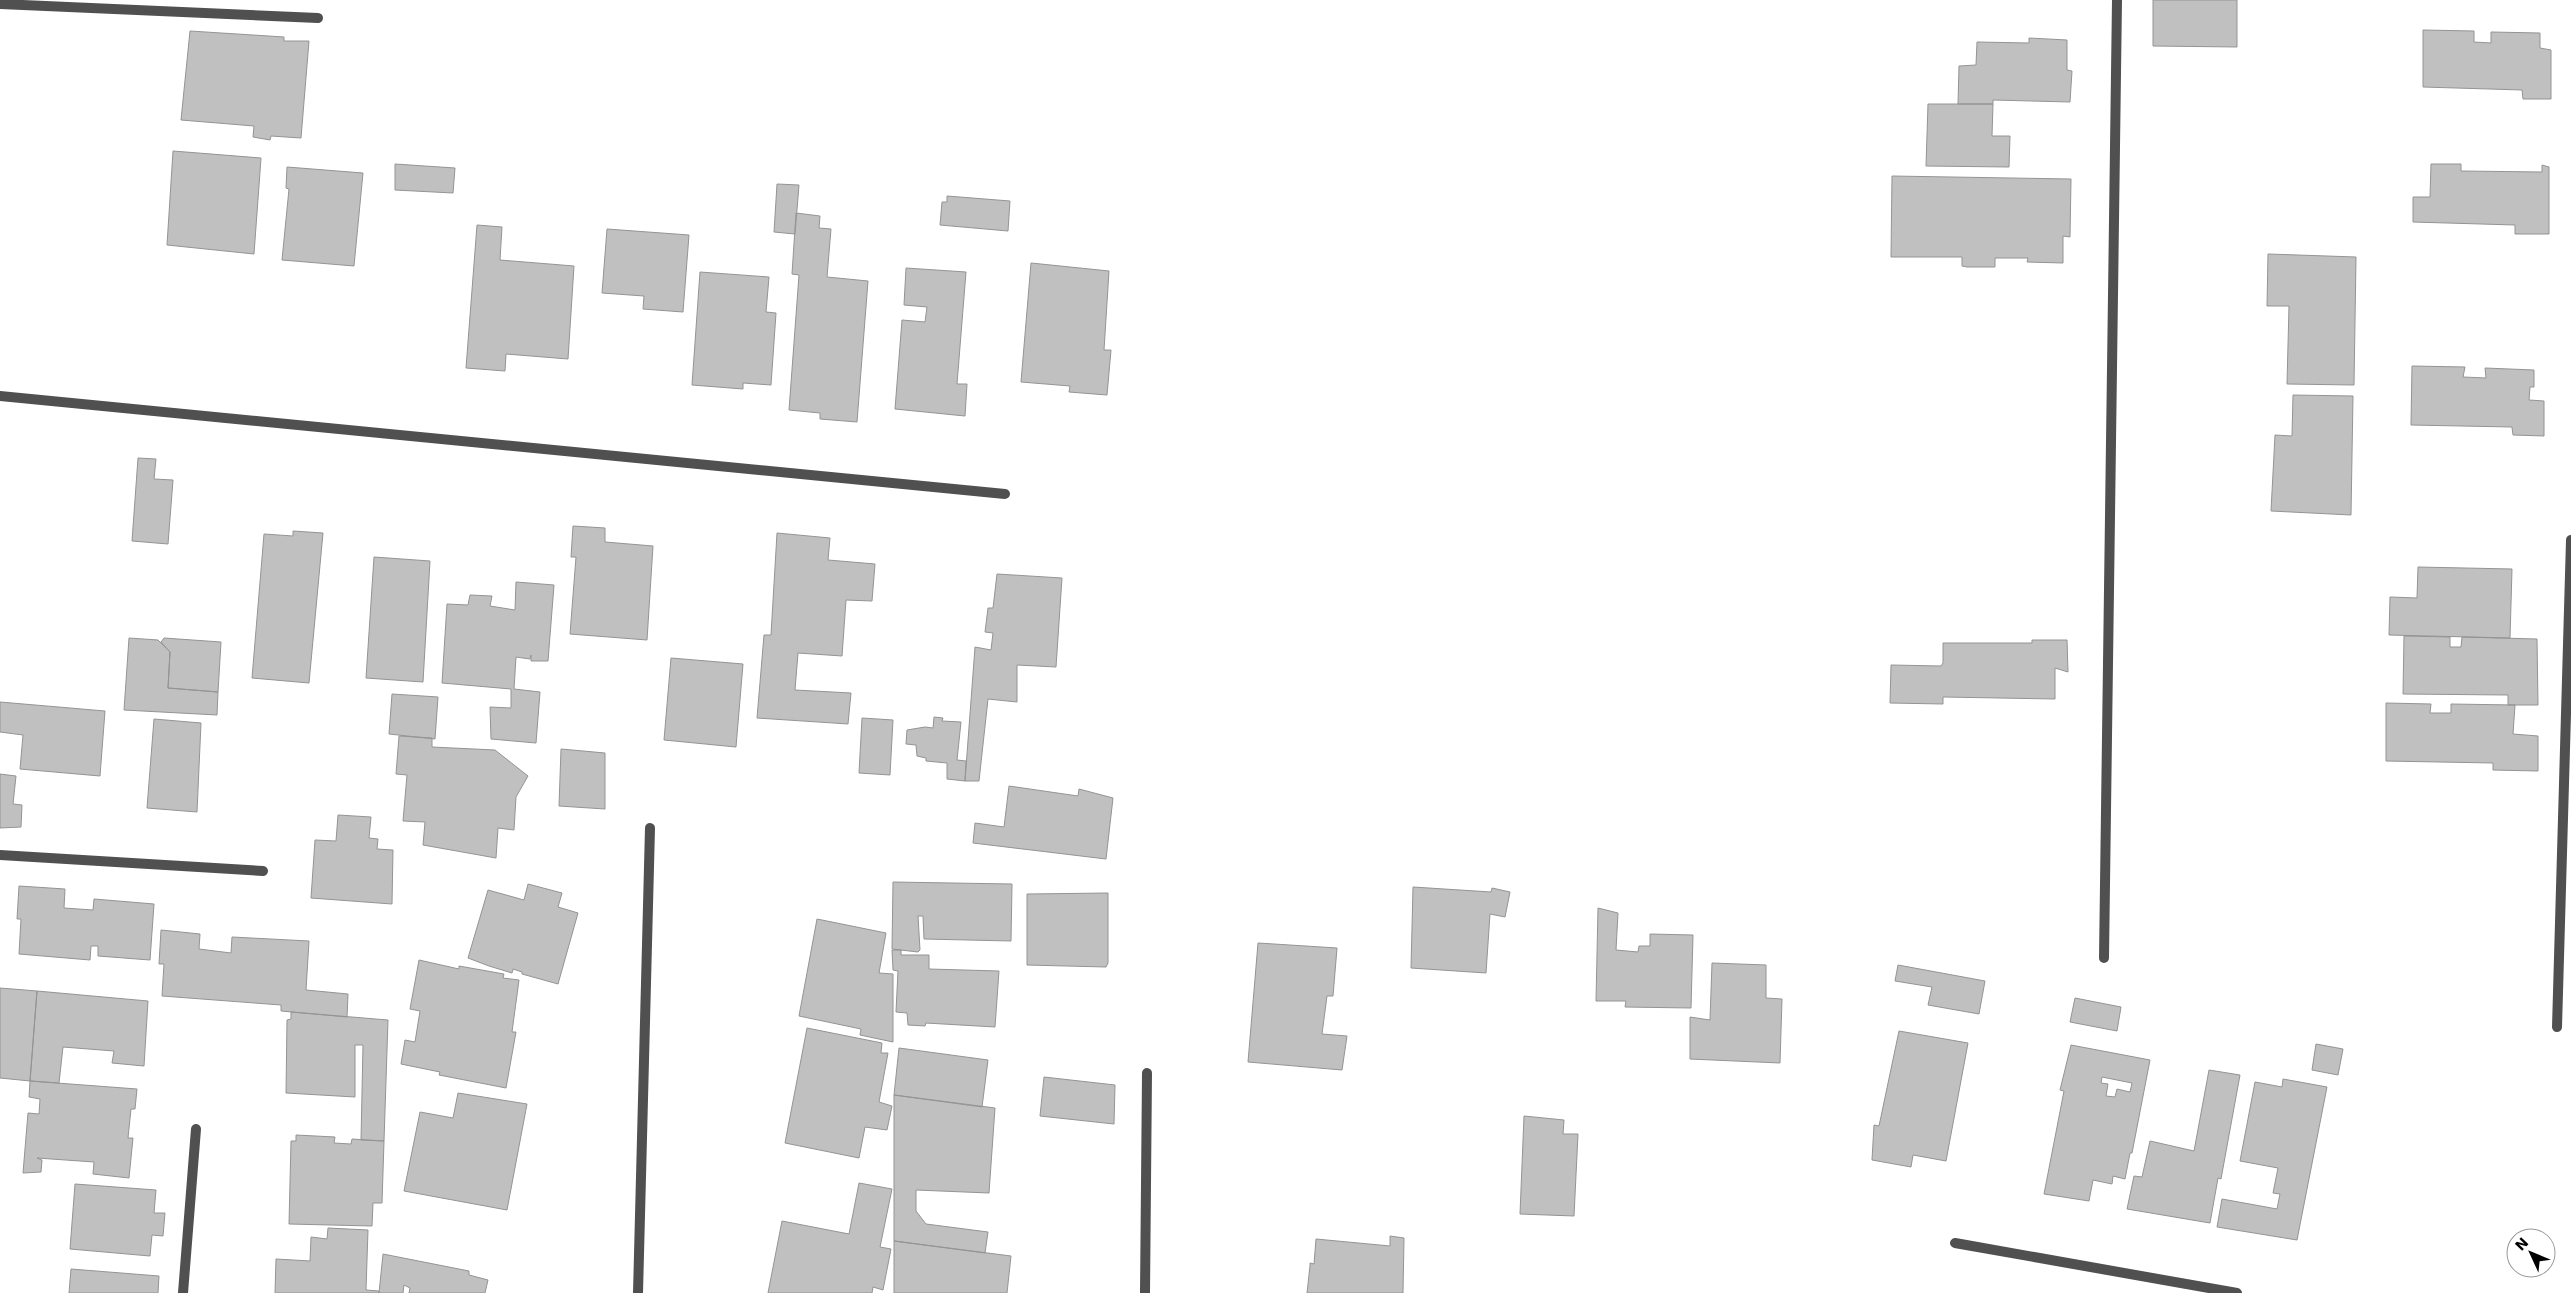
<svg xmlns="http://www.w3.org/2000/svg" width="2571" height="1293" font-family="'DejaVu Sans',sans-serif">
<rect width="100%" height="100%" fill="#fff"/>
<path fill="#c0c0c0" stroke="#949494" fill-rule="evenodd" d="M2153,0H2237V47L2153,46Z
M2423,30L2474,31V42L2491,43V32L2540,33V48L2551,50V99H2523L2522,90L2423,87Z
M190,31L284,37V41H309L301,138L271,136L270,140L253,137L254,126L181,120Z
M2029,38L2067,40V70L2072,71L2070,102L1993,100V104H1958L1959,66L1976,65L1977,42L2029,43Z
M1928,104H1993L1992,136H2010L2009,167L1926,166Z
M173,151L261,158L254,254L167,245Z
M395,164L455,168L453,193L395,190Z
M2431,164H2461V171L2542,172V165L2549,167V234H2515V225L2413,222V197H2430Z
M287,167L363,173L354,266L282,260L289,189L286,188Z
M1892,176L2071,179L2070,237L2063,236V263L2027,262L2028,258H1995V267H1967L1962,266V257H1891Z
M777,184L799,185L795,234L774,232Z
M947,196L1010,201L1008,231L940,225L942,202H947Z
M796,213L820,216L819,228L831,229L827,277L868,281L857,422L820,419V413L789,410L799,275L792,274Z
M477,225L502,227L500,260L574,266L568,359L506,354L505,371L466,368Z
M607,229L689,235L683,312L643,309L644,296L602,293Z
M2268,254L2356,257L2354,385L2287,384L2289,306H2267Z
M1031,263L1109,271L1104,350H1111L1107,395L1069,392L1070,386L1021,382Z
M906,268L966,272L957,384H967L965,416L895,409L902,320L925,322L927,307L904,305Z
M700,272L769,277L766,312L776,313L771,385L743,383V389L692,385Z
M2412,366L2465,367L2463,377L2486,378L2485,368L2534,370V387H2530L2529,400L2544,401V436L2513,435L2512,427L2411,425Z
M2293,395L2353,396L2351,515L2271,511L2275,435L2292,436Z
M138,458L156,459L154,479L173,480L168,544L132,541Z
M573,526L605,528V542L653,546L647,640L570,634L576,557H571Z
M293,531L323,533L309,683L252,678L264,534L293,536Z
M777,533L830,538L828,560L875,564L872,601L846,600L842,656L798,653L795,690L851,693L848,724L757,718L764,635H771Z
M374,557L430,561L423,682L366,678Z
M2418,567L2512,569L2510,638L2389,635L2390,597L2417,598Z
M997,574L1062,578L1056,667L1017,665V702L988,699L979,781H965L975,647L991,650L993,633L985,632L988,608H993Z
M516,582L554,585L548,661H531V655L530,659L516,657L514,689L540,692L536,743L491,739L490,707L511,708V689L442,683L447,604L468,605L470,595L492,596L490,606L515,610Z
M2404,636L2450,637V647H2461L2462,637L2537,639L2538,705H2508V695L2403,694Z
M129,638L158,640L170,652L168,688L218,692L217,715L124,710Z
M164,638L221,642L218,692L168,688L170,652L161,642Z
M2032,640H2067L2068,672L2055,668V699L1943,697V704L1890,703L1891,665L1941,666L1943,663V643H2032Z
M671,658L743,664L736,747L664,740Z
M392,694L438,697L435,739L389,734Z
M0,702L105,711L100,776L20,769L23,735L0,732Z
M2386,703L2431,704L2430,713H2451V704L2515,705L2513,734L2538,736V771L2493,770V763L2386,761Z
M934,717L943,718L942,721L961,722L957,760L966,761L965,781L947,779V763L926,761V758L917,756L916,745L906,744L907,730L925,727L933,728Z
M862,718L893,720L890,775L859,773Z
M154,719L201,723L197,812L147,808Z
M399,736L432,738V747L495,750L528,776L516,797L514,830L498,828L496,858L423,845L425,822L403,821L407,775L396,774Z
M561,749L605,753V809L559,806Z
M0,774L16,776L13,804L22,805L21,827L0,828Z
M1009,786L1078,796L1079,789L1113,798L1106,859L973,843L975,823L1004,827Z
M338,815L371,817L369,838L378,839L377,849L393,850L392,904L311,898L315,840L336,841Z
M893,882L1012,884L1011,941L924,939L923,916H918L920,950L918,952L892,949Z
M528,884L562,893L558,907L578,913L558,984L522,974V972L513,969L512,973L489,966L468,958L488,890L524,900Z
M19,886L65,889L64,908L93,910L94,899L154,904L150,960L98,956V946H91L90,960L19,954L21,919H17Z
M1413,887L1491,892L1492,888L1510,892L1505,917L1490,914L1486,973L1411,968Z
M1108,893V963L1106,967L1027,965V894Z
M1598,908L1618,913L1616,950L1638,952L1639,946H1650V934L1693,935L1691,1008L1625,1007L1626,1001H1596Z
M817,919L886,933L879,973L893,974V1042L860,1035L861,1029L799,1016Z
M161,930L200,934L199,949L231,953L232,937L309,941L306,990L348,994L347,1017L281,1011V1005L162,996L164,964H159Z
M1258,943L1337,948L1333,996H1327L1322,1034L1347,1036L1342,1070L1248,1062Z
M892,950H901V955H929V969L999,971L995,1027L926,1023L925,1026L908,1025L907,1013L896,1012L898,971L893,970Z
M419,960L459,969V966L504,974L503,978L519,980L512,1032H516L506,1088L439,1075L440,1072L401,1064L405,1040L415,1042L420,1011L410,1009Z
M1712,963L1766,965V998L1782,999L1780,1063L1690,1059V1017L1710,1020Z
M1898,965L1985,981L1979,1014L1928,1005L1932,987L1895,981Z
M0,988L37,991L30,1081L0,1078Z
M37,991L148,1001L144,1066L112,1063L114,1051L63,1047L59,1083L30,1081Z
M2075,998L2121,1007L2117,1031L2070,1022Z
M291,1012L388,1020L384,1141L361,1140L363,1045H355V1097L286,1093L287,1020L291,1019Z
M807,1028L882,1043L881,1053H888L879,1102L892,1106L887,1130L865,1127L859,1158L785,1143Z
M1899,1031L1968,1043L1946,1161L1913,1155L1911,1167L1872,1160L1874,1125L1879,1126Z
M2316,1044L2343,1049L2338,1075L2312,1070Z
M2071,1045L2150,1060L2132,1153H2130L2125,1179L2113,1176L2112,1184L2093,1180L2089,1201L2044,1194L2064,1091L2060,1090ZM2102,1077L2132,1083L2130,1092L2117,1089L2115,1097L2106,1096L2108,1084L2101,1083Z
M899,1048L988,1060L982,1107L894,1095Z
M2209,1070L2240,1075L2221,1179L2218,1178L2210,1223L2127,1209L2134,1176L2142,1177L2150,1141L2194,1151Z
M1044,1077L1115,1085L1114,1124L1040,1116Z
M2283,1079L2327,1087L2297,1240L2217,1227L2222,1199L2277,1209L2280,1194L2273,1193L2278,1168L2240,1161L2255,1082L2282,1087Z
M30,1081L137,1089L135,1109H131L128,1138H133L129,1178L93,1174L94,1162L37,1158L42,1160L41,1172L23,1173L28,1113L39,1114L40,1099L29,1097Z
M458,1093L527,1104L507,1210L404,1191L420,1112L453,1118Z
M894,1095L995,1108L989,1193L916,1190V1211L926,1224L988,1232L985,1253L894,1241Z
M1524,1116L1564,1120L1563,1134H1578L1574,1216L1520,1214Z
M296,1135L335,1137L334,1143L351,1144L352,1139L384,1141L382,1203H373L372,1226L289,1224L291,1141H296Z
M859,1183L892,1189L880,1247L891,1249L883,1290L873,1287L872,1293H768L782,1221L849,1234Z
M75,1184L156,1190L154,1213H165L163,1236L152,1235L150,1256L70,1249Z
M328,1228L368,1230L366,1290L379,1291V1293H275L276,1259L310,1261L311,1237L327,1239Z
M1390,1236L1404,1238L1403,1293H1307L1310,1266V1263L1314,1264L1316,1239L1390,1246Z
M894,1241L1011,1256L1007,1293H894Z
M383,1254L469,1271V1275L488,1280L485,1293H409L410,1288L404,1285L403,1293H379Z
M71,1269L159,1276L158,1293H69Z"/>
<g fill="none" stroke-linecap="round" stroke-linejoin="round">
<path stroke="#505050" stroke-width="10" d="M0,4L318,18
M0,396L1005,494
M0,855L263,871
M2104,958L2117,0
M2557,1027L2571,540
M1955,1243L2237,1293
M183,1293L196,1129
M638,1293L650,828
M1145,1293L1147,1073"/>
</g>
<g transform="translate(2531 1253) rotate(314)"><circle r="24" fill="#ffffff" stroke="#999999"/>
<path d="M0-4L9 19L0 12L-9 19Z" fill="#000000"/>
<text y="-8" font-size="14" font-weight="bold" text-anchor="middle" fill="#000000">N</text>
</g>
</svg>
